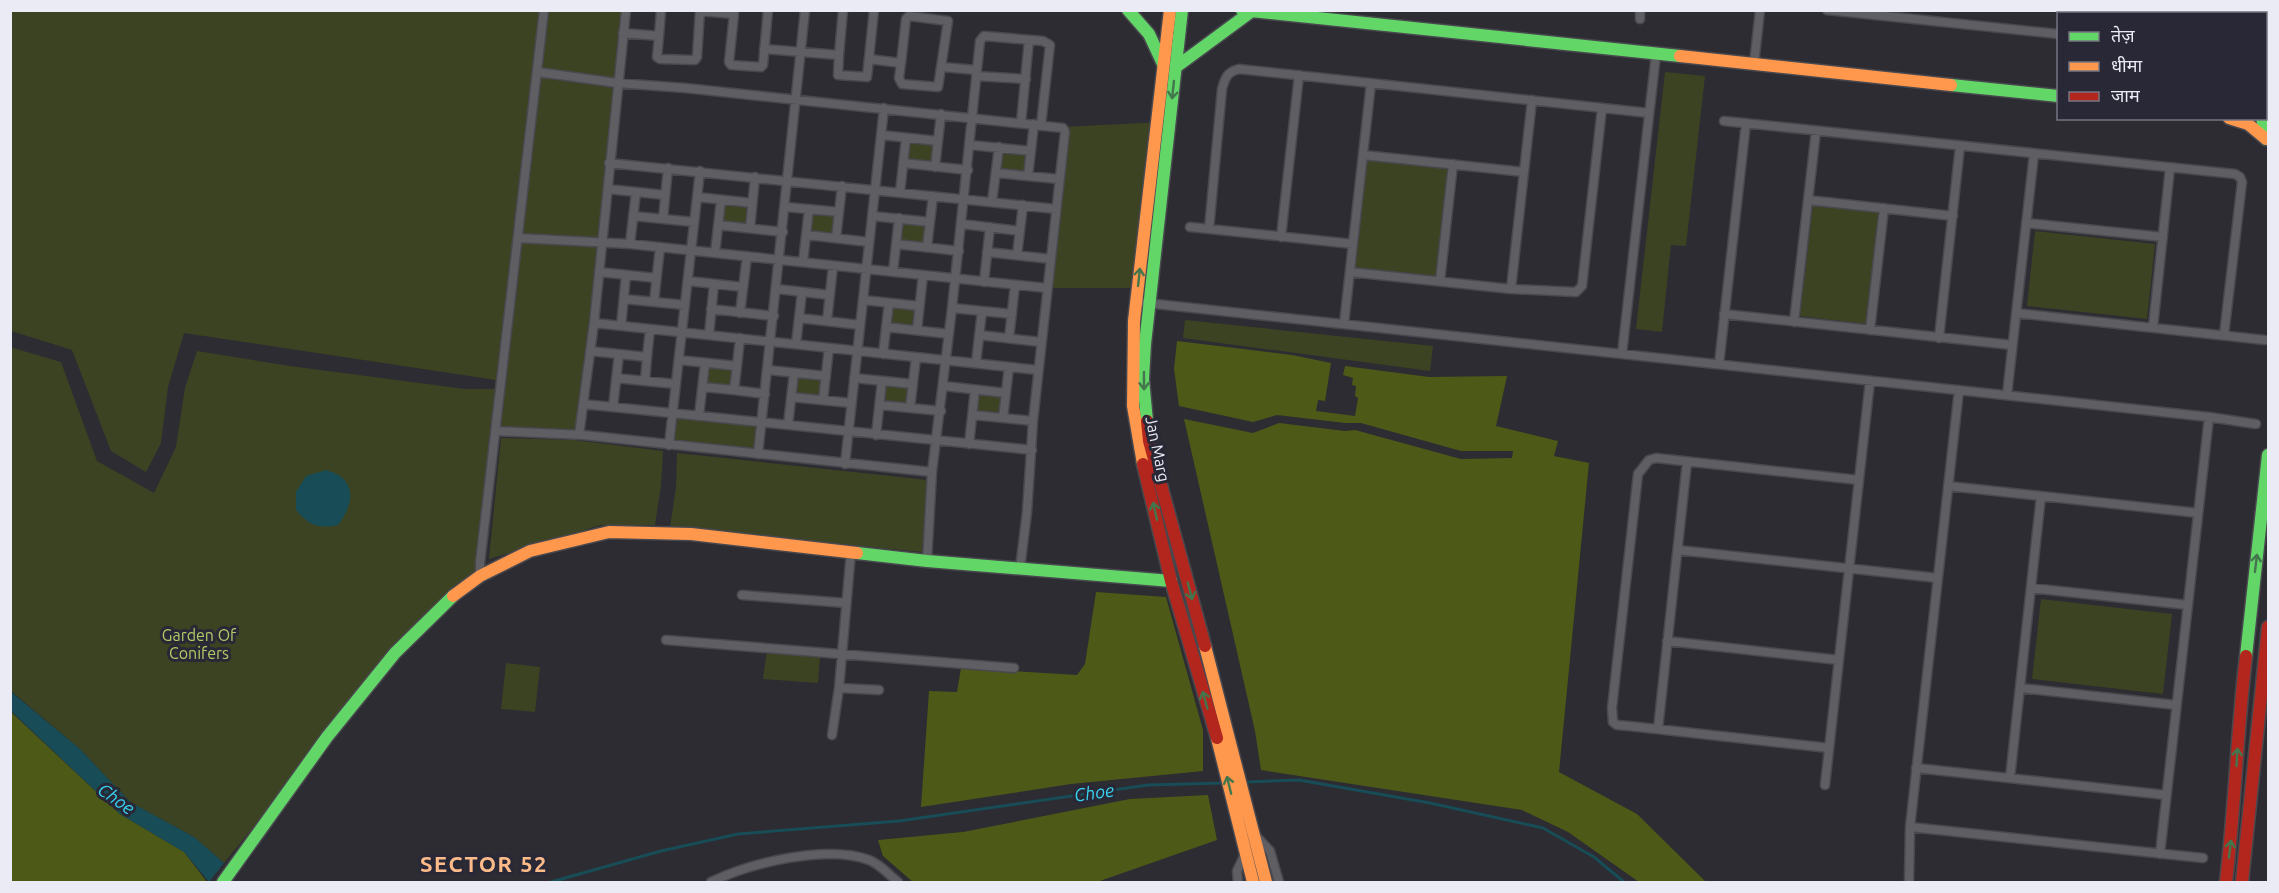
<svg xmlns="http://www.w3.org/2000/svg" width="2279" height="893" font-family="Ubuntu,'Noto Sans Devanagari',sans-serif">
<rect width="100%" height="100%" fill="#2c2c32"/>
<path fill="#3c4322" d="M11,11H624L577,435L491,427L475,578L430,610L224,863L194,837L130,802L80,749L11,691L10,347L61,362L97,461L154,493L176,447L185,388L197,351L290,366L465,389H495L496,380L184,333L168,387L161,443L146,472L111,451L72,350L11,331Z
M1665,72L1705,76L1686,246L1671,245L1662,332L1636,329Z
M1163,122L1144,288H1047L1062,127Z
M910,141L935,143L932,163L907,160Z
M1001,151L1028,154L1025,173L999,170Z
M1363,155L1453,164L1440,281L1350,272Z
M724,203L749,206L747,225L722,223Z
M1813,204L1879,212L1866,324L1800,316Z
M813,213L836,215L833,235L810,232Z
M902,223L927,224L924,244L900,241Z
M2035,231L2155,244L2147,319L2027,306Z
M892,306L916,308L914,327L890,324Z
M1185,320L1433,346L1430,371L1183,338Z
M708,367L734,369L731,387L706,384Z
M797,376L823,379L821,397L796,394Z
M886,384L910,387L908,404L883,401Z
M979,394L1003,396L1000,415L976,411Z
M673,413L762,422L758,454L669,445Z
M501,438L573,440L663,451L661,486L655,525H601L489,559Z
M677,453L928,480L922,552L729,533L688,527L670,528L676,487Z
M2041,599L2172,614L2163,694L2032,679Z
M767,650L820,657L818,683L763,679Z
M506,663L540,667L535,712L501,709Z"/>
<path fill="#4d5917" d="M1177,341L1292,355L1331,363L1325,401L1318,400L1316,411L1355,416L1358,398L1355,396L1356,386L1352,385L1353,378L1343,375L1345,366L1429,377L1507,376L1496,426L1558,441L1554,456L1589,463L1559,772L1637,814L1706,882H1639L1568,832L1522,810L1261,770L1255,731L1184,419L1253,433L1279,423L1345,431L1355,430L1461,459L1512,458L1513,451H1461L1361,423H1345L1277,415L1253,422L1179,406L1174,369Z
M1096,592L1166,597L1203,730V771L1071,784L921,807L929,691L957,692L961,668L1077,675L1085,664Z
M10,711L120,814L184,852L207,882H11Z
M1208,795L1217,840L1097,882H913L883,856L878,840L963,832L1130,799Z"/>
<path fill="#184c56" d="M326,470C357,478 355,503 338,525C319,529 309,526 296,510V492L306,476Z
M10,691L80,749L130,802L194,837L224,863L209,882L184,852L120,814L11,711Z"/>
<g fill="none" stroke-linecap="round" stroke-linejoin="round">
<path stroke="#184c56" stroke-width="3" d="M1246,782L1299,780L1430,803L1543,828L1594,857L1624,882
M551,882L661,851L738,834L899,821L1148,785L1224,783"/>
<defs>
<path id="street" d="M1827,10L2058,34
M700,11L734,14V10
M734,14L729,62L731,65L761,67L763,65L768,10
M2110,14V10
M2193,14V10
M2266,15V10
M1640,19V10
M623,33L659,36L661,10
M659,36L657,57L660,59L695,60L697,57L700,10
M764,49L839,55L843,10
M839,55L838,75L867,77L874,10
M869,59L901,63L906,19L909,16L948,21L938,87L902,84L899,78L901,63
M1754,64L1760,10
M942,67L976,70
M538,72L617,83L685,88L1063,128L1065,132L1033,421L1027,512L1020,568
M976,76L1026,79
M1724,121L2235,174L2240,177L2242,182L2224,335
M1021,123L1029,40
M881,135L938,141
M970,145L1031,151
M1363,155L1524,172
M609,163L1056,209
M903,163L968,170
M935,167L941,114
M996,173L1059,179
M1028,176L1034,124
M608,189L665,195
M900,192L906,138
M697,197L752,203
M1808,200L1953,216
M992,202L999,147
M786,207L839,212
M633,216L694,222
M872,216L930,222
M663,219L668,168
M2026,223L2163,237
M962,224L1020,231
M718,225L783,232
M1190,227L1353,244
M750,228L755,177
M1209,229L1222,89C1225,78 1227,72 1239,69L1649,113
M807,235L869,242
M1281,237L1299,75
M518,238L630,244L1047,288
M836,238L842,186
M630,244L636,192
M896,244L959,251
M927,247L933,196
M987,252L1051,259
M715,253L721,200
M1017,255L1023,205
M803,262L809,209
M599,272L656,278
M893,272L899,218
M1350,272L1511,289L1576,292L1582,286L1602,108
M688,281L743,287
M1440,281L1453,164
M984,282L990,227
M777,289L830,295
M1511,289L1532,100
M624,299L685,305
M863,300L919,306
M654,302L660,247
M1137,302L2209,417L2256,424
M952,308L1012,314
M711,309L774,316
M740,313L747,256
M2016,313L2265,340
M1724,314L2012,345
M799,318L860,325
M827,321L833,266
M1794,322L1816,131
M594,323L1038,370
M1344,324L1371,83
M621,326L626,275
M886,327L949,334
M2153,327L2170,168
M917,330L923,275
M1870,330L1884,208
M709,335L714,284
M979,335L1041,342
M1009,338L1015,285
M1939,338L1960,146
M796,344L802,292
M590,351L647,357L645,381L676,384
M883,354L889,303
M1622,354L1656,54
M647,357L650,329
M679,360L737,366L734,390L765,394
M976,363L982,311
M1719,364L1746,123
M737,366L740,338
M768,370L826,376
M616,378L645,381
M854,378L913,384
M944,386L1006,393
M703,387L734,390
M2007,395L2034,154
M791,397L851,403
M823,400L829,348
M583,404L1032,450
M880,405L941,411
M613,407L619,354
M910,408L916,357
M973,415L1033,421
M699,416L705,363
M1003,418L1009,367
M788,425L794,373
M496,431L583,435L932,472
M579,435L594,323L626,10
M876,435L882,381
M969,444L975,390
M669,445L700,171
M758,454L805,10
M845,464L884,108
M1948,486L2198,513
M1678,550L1938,578
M927,561L932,472L952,308L980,41L984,36L1043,41L1050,45L1041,125
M480,576V563L544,10
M2031,588L2188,605
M742,595L846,603
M666,640L1014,668
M1667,641L1839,660
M839,688L879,690
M2020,688L2176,705
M1658,729L1687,462
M832,735L839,688L851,552
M1829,748L1629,726L1617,725L1613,722L1612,708L1638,474L1649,460L1656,458L1859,480
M1916,768L2166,795
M2010,778L2041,496
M1825,785L1870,381
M1910,827L2203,858
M1256,836L1270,851L1279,882
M2160,854L2209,417
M711,882C750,863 827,844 869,860C880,864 889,875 898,882
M1238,882L1237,871L1246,852
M1909,882L1910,827L1959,390"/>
<path id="fast" d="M1128,10L1149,34L1163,64
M1242,10L1680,56
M1176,67L1252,11
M1951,85L2058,96
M2262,118L2266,139
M1147,421L1143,379L1145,344L1182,10
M857,553L927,561L1171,581
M2246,656L2268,455
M223,882L327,737L395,653L453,596"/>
<path id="slow" d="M1680,56L1951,85
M2266,101L2268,95
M2229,118L2248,124L2266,139
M1143,464L1133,406L1134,321L1170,10
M453,596L480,576L530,551L609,532L691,534L857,553
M1205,646L1266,882
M1217,738L1253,882"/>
<path id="jam" d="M1147,421L1149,441L1205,646
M1143,464L1171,581L1217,738
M2226,882C2235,807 2237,731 2246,656
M2242,882L2268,627"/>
</defs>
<use href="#street" stroke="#48484e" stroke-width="11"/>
<use href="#fast" stroke="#48484e" stroke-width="15"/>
<use href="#slow" stroke="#48484e" stroke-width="15"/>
<use href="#jam" stroke="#48484e" stroke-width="15"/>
<use href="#street" stroke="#5e5e63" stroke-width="8"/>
<use href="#fast" stroke="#63d668" stroke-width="12"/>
<use href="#slow" stroke="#ff974d" stroke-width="12"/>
<use href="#jam" stroke="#b3261e" stroke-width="12"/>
</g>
<defs><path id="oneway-shaft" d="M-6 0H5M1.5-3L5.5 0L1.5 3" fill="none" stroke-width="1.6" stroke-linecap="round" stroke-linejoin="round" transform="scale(1.5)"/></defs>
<g stroke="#43764c">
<use href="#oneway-shaft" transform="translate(1173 90) rotate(96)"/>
<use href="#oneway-shaft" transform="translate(1139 277) rotate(-84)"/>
<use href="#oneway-shaft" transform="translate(1144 381) rotate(90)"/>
<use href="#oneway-shaft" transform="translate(1155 511) rotate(-103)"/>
<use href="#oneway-shaft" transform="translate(2256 563) rotate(-83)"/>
<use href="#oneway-shaft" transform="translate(1190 591) rotate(75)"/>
<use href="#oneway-shaft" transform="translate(1205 700) rotate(-106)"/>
<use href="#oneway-shaft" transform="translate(2237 757) rotate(-87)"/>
<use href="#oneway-shaft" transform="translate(1229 785) rotate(-104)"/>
<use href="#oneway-shaft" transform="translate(2230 849) rotate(-83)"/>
</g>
<g text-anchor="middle" stroke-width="6" stroke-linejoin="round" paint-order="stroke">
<g font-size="16" fill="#eaebf4" stroke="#282836">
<text transform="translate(1158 449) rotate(78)" y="6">Jan Marg</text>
</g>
<g font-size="16" fill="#b4ca65" stroke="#282836">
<text x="199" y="641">Garden Of<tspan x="199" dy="18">Conifers</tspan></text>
</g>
<g font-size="18" font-style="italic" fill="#37d4f1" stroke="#282836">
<text transform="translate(1094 793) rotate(-8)" y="6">Choe</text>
<text transform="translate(116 799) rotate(35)" y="6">Choe</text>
</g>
<g font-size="22" font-weight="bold" letter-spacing="1.5" fill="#fdbb89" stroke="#282836">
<text x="484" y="872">SECTOR 52</text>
</g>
</g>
<rect width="2279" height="893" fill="none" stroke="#eaebf4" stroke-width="24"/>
<rect x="2057" y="12" width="210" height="108" fill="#282836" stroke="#767682" stroke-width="1.5"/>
<rect x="2069" y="32" width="30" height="9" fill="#63d668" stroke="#767682" stroke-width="1.5"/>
<text x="2111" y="42" font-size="18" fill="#eaebf4">तेज़</text>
<rect x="2069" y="62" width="30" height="9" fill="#ff974d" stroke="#767682" stroke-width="1.5"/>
<text x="2111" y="72" font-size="18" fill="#eaebf4">धीमा</text>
<rect x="2069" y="92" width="30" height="9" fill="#b3261e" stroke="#767682" stroke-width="1.5"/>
<text x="2111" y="102" font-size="18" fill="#eaebf4">जाम</text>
</svg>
